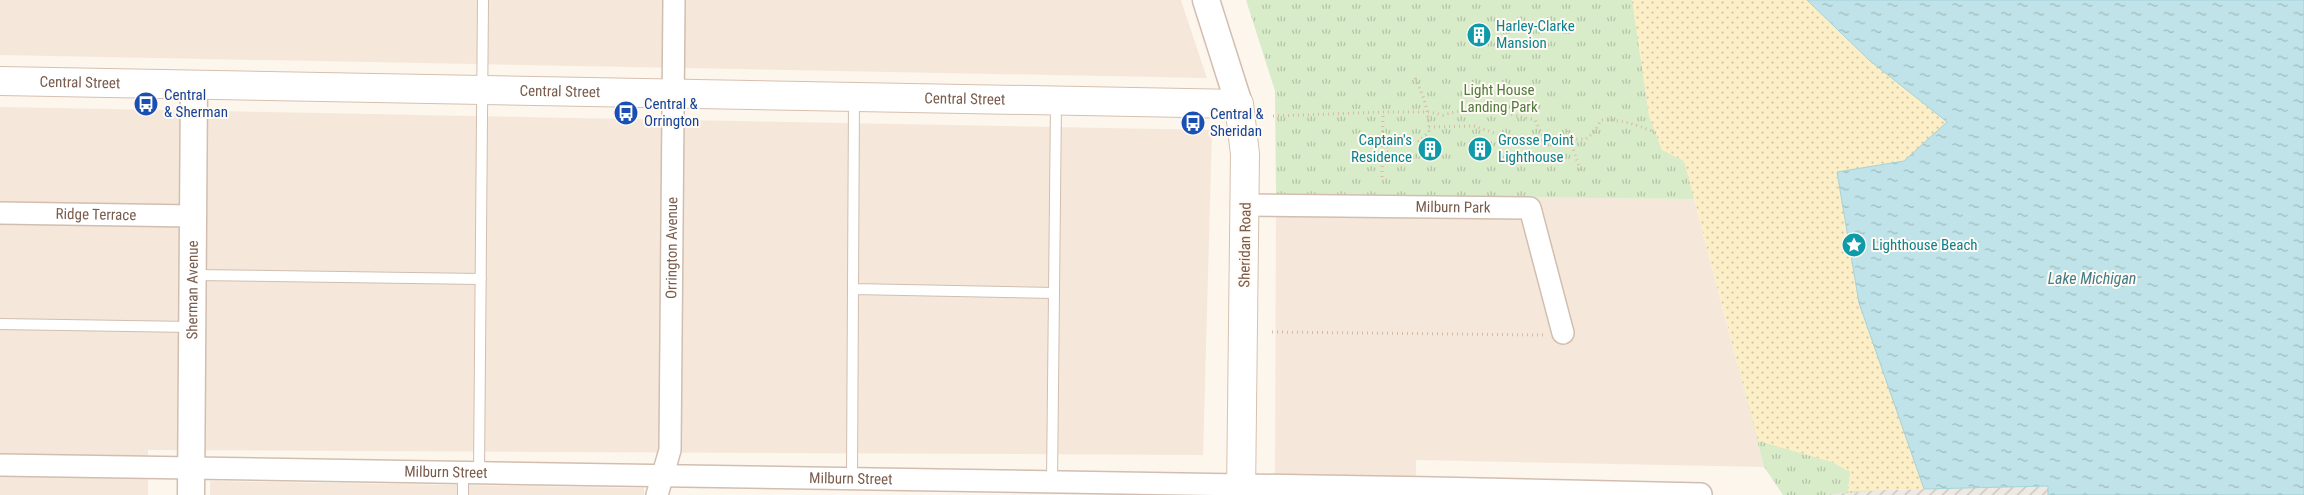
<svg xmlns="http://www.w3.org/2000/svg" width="2304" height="495" font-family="'Roboto Condensed',sans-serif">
<defs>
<pattern id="industrial-furrows" width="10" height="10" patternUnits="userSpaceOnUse" patternTransform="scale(1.25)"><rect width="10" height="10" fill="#efe9e4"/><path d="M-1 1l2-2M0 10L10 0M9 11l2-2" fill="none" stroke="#c7c0bb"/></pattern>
<pattern id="grass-tufts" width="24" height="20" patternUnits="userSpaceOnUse" patternTransform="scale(1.25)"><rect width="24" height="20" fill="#d8ecc9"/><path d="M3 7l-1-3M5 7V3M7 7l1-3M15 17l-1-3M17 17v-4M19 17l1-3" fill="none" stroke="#b4c2a5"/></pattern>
<pattern id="sand-dots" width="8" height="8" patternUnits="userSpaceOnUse" patternTransform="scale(1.25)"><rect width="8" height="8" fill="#fcefc7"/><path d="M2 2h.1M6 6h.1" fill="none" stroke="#d1c5a4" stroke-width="1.8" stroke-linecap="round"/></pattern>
<pattern id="water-ripples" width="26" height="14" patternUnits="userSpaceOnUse" patternTransform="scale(1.25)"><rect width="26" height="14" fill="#bfe3e8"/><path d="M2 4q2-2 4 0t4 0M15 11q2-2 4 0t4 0" fill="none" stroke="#a0bbbe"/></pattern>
</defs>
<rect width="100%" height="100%" fill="#fdf6ec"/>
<path fill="#f5e8da" d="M0,0H1181L1207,78L0,55Z
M0,107L1212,130L1203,455L148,450V495H0Z
M1276,195L1694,199L1764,467L1416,460V495H1275Z
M210,481L644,488V495H210Z"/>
<path fill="url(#industrial-furrows)" d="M2048,486V495H1813L1848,491Z"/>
<path fill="url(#grass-tufts)" d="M1246,0H1726L1883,490L1824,495H1783L1764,467L1695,199L1276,195L1275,91Z"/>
<path fill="url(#sand-dots)" d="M1632,0H2031L2080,471L2048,495V486L1848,491L1850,472L1832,462L1758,441L1684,161L1662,150L1649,116Z"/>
<path fill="url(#water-ripples)" stroke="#a5d3da" d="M1807,0H2304V495H2048V486L1924,489L1859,303L1837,172L1904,161L1947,122L1869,60Z"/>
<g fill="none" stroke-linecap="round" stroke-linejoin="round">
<defs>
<path id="service" d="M194,275L481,279
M853,289L1054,293
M0,324L191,327
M463,472V495
M479,473L483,0
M852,479L854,97
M1052,482L1056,102"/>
<g id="minor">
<path id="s1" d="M1245,205L1530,208L1563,333"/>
<path id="s2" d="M0,213L193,216"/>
<path id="s3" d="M0,465L1434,488L1701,494"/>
<path id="s4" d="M657,495L670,450L674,0"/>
</g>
<g id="tertiary">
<path d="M1206,0L1239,104"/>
<path id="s5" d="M191,495L194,85"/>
</g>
<g id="secondary">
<path id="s6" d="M0,81L1239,104L1245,154L1241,495"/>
</g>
</defs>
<use href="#service" stroke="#d1beb0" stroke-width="12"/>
<use href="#minor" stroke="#d1beb0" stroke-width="24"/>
<use href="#tertiary" stroke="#d1beb0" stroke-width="29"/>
<use href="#secondary" stroke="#d6c0b0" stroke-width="30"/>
<path stroke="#d9b8a5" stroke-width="3" stroke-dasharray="1 4" stroke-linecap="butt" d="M1415,78C1424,97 1429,111 1429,132L1418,142
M1273,116L1383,112H1429L1443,115L1463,110L1487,109L1535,120L1545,140
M1429,127L1474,126L1515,140L1533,142L1545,140L1586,139L1595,131L1601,120C1621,119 1638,125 1656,133
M1567,131L1581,172
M1382,146H1391
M1382,152H1391
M1382,177L1383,112
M1272,332L1543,335"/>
<use href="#service" stroke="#fff" stroke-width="10"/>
<use href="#minor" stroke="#fff" stroke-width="21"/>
<use href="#tertiary" stroke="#fff" stroke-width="26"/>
<use href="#secondary" stroke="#fff" stroke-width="28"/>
</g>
<defs>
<symbol id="building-disc" viewBox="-11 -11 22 22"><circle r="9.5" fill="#0f9aa8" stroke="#fffaf3"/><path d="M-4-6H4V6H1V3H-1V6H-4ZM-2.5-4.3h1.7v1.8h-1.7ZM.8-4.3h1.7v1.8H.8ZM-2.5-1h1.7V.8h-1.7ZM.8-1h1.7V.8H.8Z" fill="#fff"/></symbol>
<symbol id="bus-disc" viewBox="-11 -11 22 22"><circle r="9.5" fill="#1a4fb4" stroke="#fffaf3"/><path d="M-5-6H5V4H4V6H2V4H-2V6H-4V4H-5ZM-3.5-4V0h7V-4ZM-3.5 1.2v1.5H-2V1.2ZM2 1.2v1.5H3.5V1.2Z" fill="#fff"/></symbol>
<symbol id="sight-disc" viewBox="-11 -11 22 22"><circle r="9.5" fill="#0f9aa8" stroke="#fffaf3"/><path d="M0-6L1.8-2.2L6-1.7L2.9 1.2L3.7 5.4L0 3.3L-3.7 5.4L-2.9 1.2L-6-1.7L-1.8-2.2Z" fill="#fff"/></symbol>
</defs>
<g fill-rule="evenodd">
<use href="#building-disc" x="1465" y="21" width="28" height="28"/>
<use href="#bus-disc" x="132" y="90" width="28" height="28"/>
<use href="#bus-disc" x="612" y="99" width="28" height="28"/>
<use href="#bus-disc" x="1179" y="109" width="28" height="28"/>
<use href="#building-disc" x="1416" y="135" width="28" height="28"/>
<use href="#building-disc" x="1466" y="135" width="28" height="28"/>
<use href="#sight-disc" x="1840" y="231" width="28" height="28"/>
</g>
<g text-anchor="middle" stroke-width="4" stroke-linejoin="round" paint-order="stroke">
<g font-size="15" fill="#0d838f" stroke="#fffaf3" text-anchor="start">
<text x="1496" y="31">Harley-Clarke<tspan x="1496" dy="17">Mansion</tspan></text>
<text x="1412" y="145" text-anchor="end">Captain's<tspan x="1412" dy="17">Residence</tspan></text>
<text x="1498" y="145">Grosse Point<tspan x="1498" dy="17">Lighthouse</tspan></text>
<text x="1872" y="250">Lighthouse Beach</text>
</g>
<g font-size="15" fill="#7a5c4d" stroke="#fffaf3">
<text dy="5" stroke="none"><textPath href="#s6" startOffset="80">Central Street</textPath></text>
<text dy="5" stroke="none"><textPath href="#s6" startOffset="560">Central Street</textPath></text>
<text dy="5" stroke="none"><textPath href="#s6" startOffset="965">Central Street</textPath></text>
<text dy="5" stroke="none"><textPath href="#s1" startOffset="208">Milburn Park</textPath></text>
<text dy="5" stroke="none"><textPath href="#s2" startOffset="96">Ridge Terrace</textPath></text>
<text transform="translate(1245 245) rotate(-89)" y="5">Sheridan Road</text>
<text dy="5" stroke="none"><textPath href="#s4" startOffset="249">Orrington Avenue</textPath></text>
<text dy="5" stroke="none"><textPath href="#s5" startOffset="205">Sherman Avenue</textPath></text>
<text dy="5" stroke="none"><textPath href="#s3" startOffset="446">Milburn Street</textPath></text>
<text dy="5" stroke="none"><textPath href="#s3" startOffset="851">Milburn Street</textPath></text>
</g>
<g font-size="15" fill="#537a41" stroke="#fffaf3">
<text x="1499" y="95">Light House<tspan x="1499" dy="17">Landing Park</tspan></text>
</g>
<g font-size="15" fill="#164399" stroke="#fffaf3" text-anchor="start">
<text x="164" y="100">Central<tspan x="164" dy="17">&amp; Sherman</tspan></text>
<text x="644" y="109">Central &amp;<tspan x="644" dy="17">Orrington</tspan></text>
<text x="1210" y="119">Central &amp;<tspan x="1210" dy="17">Sheridan</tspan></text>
</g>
<g font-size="16" font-style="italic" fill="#437c86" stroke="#fffaf3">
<text x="2092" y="284">Lake Michigan</text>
</g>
</g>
</svg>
